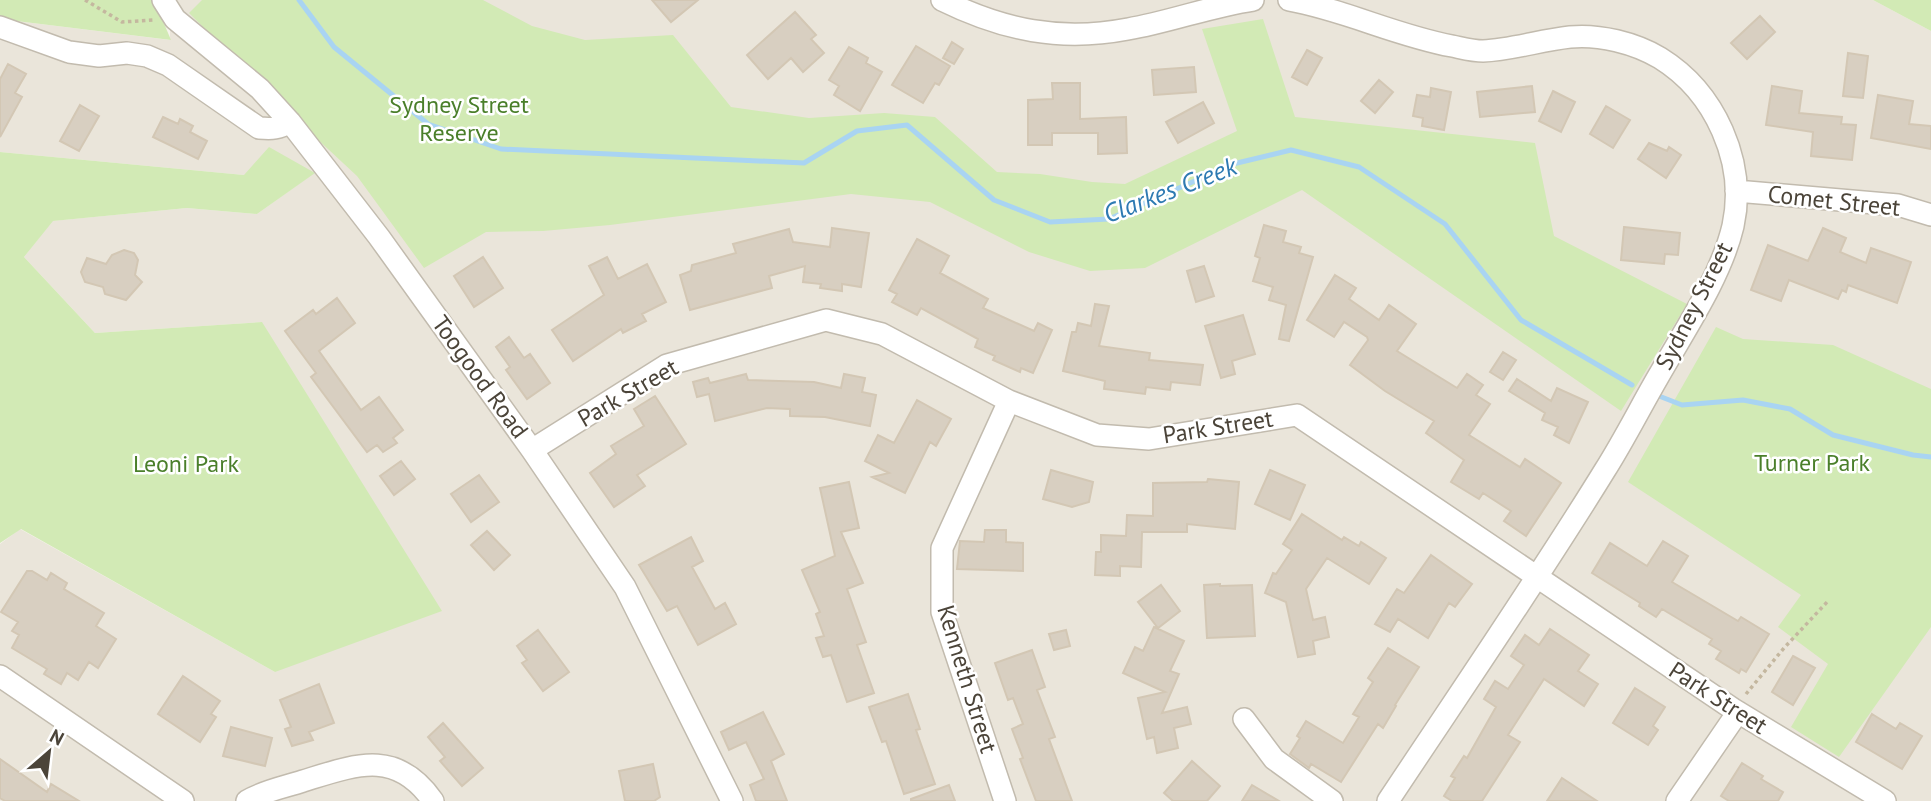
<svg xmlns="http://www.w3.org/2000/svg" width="1931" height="801" font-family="'PT Sans',sans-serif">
<rect width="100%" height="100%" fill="#f6f3ec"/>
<path fill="#eae5da" d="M170,0H1873L1931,31V801H0V544L20,529L275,672L262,322L95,333L24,257L52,221L187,208L257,214L314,173L244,175L0,152V19L170,40Z"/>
<path fill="#d2eab5" d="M0,0H154L171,40L0,19Z
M202,0H483L532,26L585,40L673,35L731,107L809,118L884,113L935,117L997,172L1040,174L1092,182L1125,184L1237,131L1202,29L1263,19L1295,117L1535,143L1554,236L1687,304L1621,411L1302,190L1145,268L1090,271L1029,252L930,202L851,194L610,225L543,231L486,232L424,268L357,176L286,110L189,13Z
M1873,0H1931V31Z
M269,147L315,173L257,214L187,208L53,221L24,257L95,333L262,322L442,611L275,672L21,529L0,543V152L244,175Z
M1716,327L1743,339L1833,345L1931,389V627L1839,757L1791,727L1828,664L1778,627L1801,595L1628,482Z"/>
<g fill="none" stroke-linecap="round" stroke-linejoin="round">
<path stroke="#a9d4f2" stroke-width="5" d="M299,0L334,47L428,124L501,149L804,163L857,131L907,125L994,200L1050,222L1109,219L1233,164L1291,150L1359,167L1445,224L1521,320L1632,385
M1659,396L1682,405L1743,400L1790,409L1833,435L1913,455L1931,457"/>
</g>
<path fill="#d8cfc1" stroke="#d3c7b4" stroke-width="2" d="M652,0H698L671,22Z
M795,12L816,35L811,39L824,53L803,72L791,58L768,79L747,55Z
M1760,16L1775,32L1747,59L1731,43Z
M952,42L963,49L954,64L943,58Z
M916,46L950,66L939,85L935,83L923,103L892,85Z
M849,47L868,58L866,63L882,72L860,111L834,95L839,86L829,80Z
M1307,50L1322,58L1307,85L1292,77Z
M1848,53L1868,56L1863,98L1843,96Z
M8,64L26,74L15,93L22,97L0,137V79Z
M1194,67L1196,92L1154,95L1152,70Z
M1379,80L1393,92L1375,113L1361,101Z
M1052,83H1080V119L1126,117L1127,153L1098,154V133H1052V145H1028V100L1053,99Z
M1532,86L1535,112L1480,117L1477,92Z
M1772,86L1802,91L1799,113L1842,117L1841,124L1856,125L1852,160L1811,156L1813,132L1766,125Z
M1431,88L1451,92L1444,130L1422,126L1423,118L1413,116L1417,95L1430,97Z
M1553,91L1575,102L1561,132L1539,121Z
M1878,95L1913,101L1909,124L1931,126V149L1871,138Z
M1203,102L1214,123L1178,143L1166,122Z
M80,105L99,116L79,151L60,141Z
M1606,106L1630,120L1613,148L1590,134Z
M163,117L178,124L180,119L193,126L190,132L207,141L198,159L153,137Z
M1649,143L1667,151L1669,147L1681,155L1666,178L1638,159Z
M1264,225L1286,231L1283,242L1301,247L1299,253L1313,257L1289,341L1279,339L1286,305L1269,300L1273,287L1253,281L1260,258L1255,256Z
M1624,227L1680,233L1678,255L1665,254L1664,264L1621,260Z
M832,228L869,233L861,287L842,284V291L820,288L821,284L803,282L805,266L769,276L772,288L690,310L680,275L691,271L692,265L736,253L733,244L789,229L793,242L830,247Z
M1823,228L1846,238L1840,252L1866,263L1871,248L1911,262L1897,303L1848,285L1846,292L1842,290L1838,299L1789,280L1781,301L1751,290L1768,245L1808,261Z
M917,239L949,256L940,273L988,299L983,308L1034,331L1038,323L1052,330L1033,373L1021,368L1020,372L993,360L995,356L975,347L978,339L921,308L917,315L892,302L897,294L889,290Z
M124,250L134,253L138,260L135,275L142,282L126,300L105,294L103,287L85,282L81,272L87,258L106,264L112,255Z
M483,257L503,288L474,307L454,276Z
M607,257L618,279L647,264L666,302L642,314L646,321L623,333L621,329L573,361L552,330L604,295L589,266Z
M1204,266L1214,296L1196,302L1187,271Z
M1335,275L1356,288L1349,299L1379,320L1389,305L1416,324L1397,351L1457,388L1467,374L1483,385L1476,395L1490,404L1469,435L1520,467L1525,459L1561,483L1526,536L1504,521L1511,511L1483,493L1479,499L1451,482L1464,460L1426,433L1434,421L1385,391L1350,365L1368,340L1367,337L1344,322L1334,337L1307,320Z
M337,298L355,323L319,351L361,410L379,397L403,430L393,438L397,443L383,452L377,445L367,452L311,377L316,373L285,331L313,310L316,314Z
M1095,304L1109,306L1099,346L1150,353L1149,360L1203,365L1200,385L1171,382L1170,390L1146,387L1145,394L1104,389L1105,381L1063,371L1072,332H1076L1078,323L1091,326Z
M1243,315L1255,354L1232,361L1235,374L1221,378L1205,326Z
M509,337L524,358L530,354L550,383L527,399L506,370L510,367L496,347Z
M1503,352L1516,360L1503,380L1490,372Z
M746,374L748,380L814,382L841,388L844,374L865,378L862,392L876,395L870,426L825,417L790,416V409L767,408L715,421L709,394L697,397L693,382L708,378L710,383Z
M1517,379L1551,401L1557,388L1588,402L1569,443L1554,435L1558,427L1542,420L1545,413L1509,391Z
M655,396L686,444L637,475L645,486L614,507L590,473L616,454L611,446L644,426L634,409Z
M917,400L951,419L936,446L930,442L905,493L872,477L889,473L865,461L878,435L894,443Z
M401,461L415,479L394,495L380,476Z
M1051,470L1093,482L1089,502L1072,507L1043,499Z
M1270,470L1305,485L1290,520L1255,504Z
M479,475L499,502L471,522L451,494Z
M1208,479L1239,482L1235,529L1187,524V532H1142L1141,567L1120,566V576L1095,575L1096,552H1101V535L1126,536L1127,515L1153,516V483L1207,482Z
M849,482L859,528L841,532L863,583L847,589L866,642L857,645L874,693L847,702L831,655L823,657L816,638L824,636L816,614L820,612L802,570L835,556L820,488Z
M1302,514L1342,540L1344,537L1359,546L1361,542L1386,558L1369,584L1327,558L1306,589L1313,620L1325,617L1329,637L1313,641L1315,654L1298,657L1286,602L1265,593L1273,573L1276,574L1292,550L1283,544Z
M985,530H1006V542L1023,543V571L957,569L960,541L984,542Z
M487,531L510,555L494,570L471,545Z
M691,537L703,561L692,567L715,609L725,603L736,624L698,645L677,606L667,611L639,565Z
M1663,541L1688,556L1672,582L1738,621L1741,617L1769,634L1746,672L1741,669L1739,673L1716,659L1721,651L1709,644L1712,639L1662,609L1656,617L1639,606L1640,603L1592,573L1610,543L1647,566Z
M1431,555L1472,584L1455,607L1449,603L1428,638L1398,619L1390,632L1375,624L1397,589L1404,593Z
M27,571H32L47,580L51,573L67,583L64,589L104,613L96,626L116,639L98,668L89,662L78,680L67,673L61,684L44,674L47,669L12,648L19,635L12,631L18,622L1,612Z
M1220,584V586L1252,585L1255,636L1207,638L1204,585Z
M1161,585L1180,611L1158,628L1138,602Z
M1154,627L1184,641L1170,671L1179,674L1162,713L1187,707L1191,724L1174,728L1178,748L1157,753L1154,737L1147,739L1138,698L1165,692L1123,673L1135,647L1143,651Z
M1550,629L1589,655L1578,671L1598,684L1584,706L1544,679L1508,735L1520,742L1482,801H1452L1444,796L1455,778L1451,776L1464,756L1467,758L1496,707L1484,699L1495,681L1508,689L1524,665L1511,656L1525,635L1539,645Z
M538,630L569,672L543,691L522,663L527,660L517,646Z
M1066,630L1070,646L1054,650L1049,634Z
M1388,648L1419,667L1395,705L1396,706L1383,728L1378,724L1341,782L1311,764L1309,768L1290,754L1300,738L1297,736L1306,721L1343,743L1359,717L1353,714L1373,682L1368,678Z
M1032,650L1045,687L1037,690L1055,737L1049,739L1072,801H1036L1020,759L1023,758L1012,729L1023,724L1013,698L1008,700L995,663Z
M1793,656L1815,668L1793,705L1772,692Z
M183,676L220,701L211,714L216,717L200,742L158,714Z
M319,684L334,723L309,732L313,740L292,746L285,729L291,727L280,700Z
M1635,688L1665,707L1653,726L1658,730L1648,745L1613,723Z
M908,694L920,729L916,730L935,784L904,794L886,741L882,742L869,707Z
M763,712L784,754L771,761L787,801H756L750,785L764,779L746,742L729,750L721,732Z
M1872,714L1896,729L1900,723L1922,736L1902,769L1856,742Z
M443,723L483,768L462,786L440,761L445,757L428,737Z
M231,727L272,738L265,766L223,756Z
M0,759L47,792L51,784L79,801H5L0,798Z
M1192,761L1220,786L1207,801H1173L1164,793Z
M1742,763L1763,776L1761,779L1783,792L1778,801H1729L1721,796Z
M653,764L660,797L654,801H625L619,771Z
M1562,778L1597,801H1547Z
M949,785L955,801H911V799Z
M1252,785L1279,801H1242Z"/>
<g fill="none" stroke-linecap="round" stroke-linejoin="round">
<defs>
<path id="minor" d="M163,0L175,19L260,89L290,122L379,237L532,450L625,587L732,801
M942,0C1003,30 1060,42 1128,29C1170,22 1211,6 1253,0
M1289,0C1345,10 1397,36 1452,46C1462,48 1473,51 1483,51C1512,50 1541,40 1570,37C1599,34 1635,43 1660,58C1715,92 1747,162 1733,226C1721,277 1684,331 1658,377C1640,408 1624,440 1605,470C1536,582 1461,691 1388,801
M0,27L69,52L99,56L127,53L147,56L168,65L259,128C272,129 279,129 290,122
M1736,191L1898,205L1931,215
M532,450L667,365L826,320L882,334L1009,401L1097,435L1149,439L1297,415L1733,709L1885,801
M0,676L183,801
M1244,719L1274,759L1332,801
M247,801C263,791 285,787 303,781C355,765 396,748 433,801
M1005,801L942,612V548L1009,401
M1677,801L1738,712"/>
</defs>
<use href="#minor" stroke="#c2bbae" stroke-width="24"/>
<path stroke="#c4b79f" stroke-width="3.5" stroke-dasharray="3.5 3.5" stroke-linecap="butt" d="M85,0L122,22L153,20
M1746,694L1784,648L1829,600"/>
<use href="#minor" stroke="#fff" stroke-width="21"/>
</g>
<g text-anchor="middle" stroke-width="5" stroke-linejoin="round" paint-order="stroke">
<g font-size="24" fill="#4a7f2a" stroke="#fff">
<text x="459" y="113">Sydney Street<tspan x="459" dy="28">Reserve</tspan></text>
<text x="1812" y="471">Turner Park</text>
<text x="186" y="472">Leoni Park</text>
</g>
<g font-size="24" fill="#4b4439" stroke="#fff">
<text transform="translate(1834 201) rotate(6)" y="8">Comet Street</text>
<text transform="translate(1694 306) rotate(-63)" y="8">Sydney Street</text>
<text transform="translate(480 377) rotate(54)" y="8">Toogood Road</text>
<text transform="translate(628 393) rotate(-30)" y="8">Park Street</text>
<text transform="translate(1218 427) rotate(-9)" y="8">Park Street</text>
<text transform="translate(967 679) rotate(73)" y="8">Kenneth Street</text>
<text transform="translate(1718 698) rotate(33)" y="8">Park Street</text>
</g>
<g font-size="26" font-style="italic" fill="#2e7ab2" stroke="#fff">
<text transform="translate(1170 190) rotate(-21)" y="9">Clarkes Creek</text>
</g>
</g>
<g transform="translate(49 752) rotate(28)" stroke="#ffffff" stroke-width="5" paint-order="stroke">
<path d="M0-5L12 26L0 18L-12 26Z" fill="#4b4439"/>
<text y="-10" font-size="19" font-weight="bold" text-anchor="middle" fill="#4b4439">N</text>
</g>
</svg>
